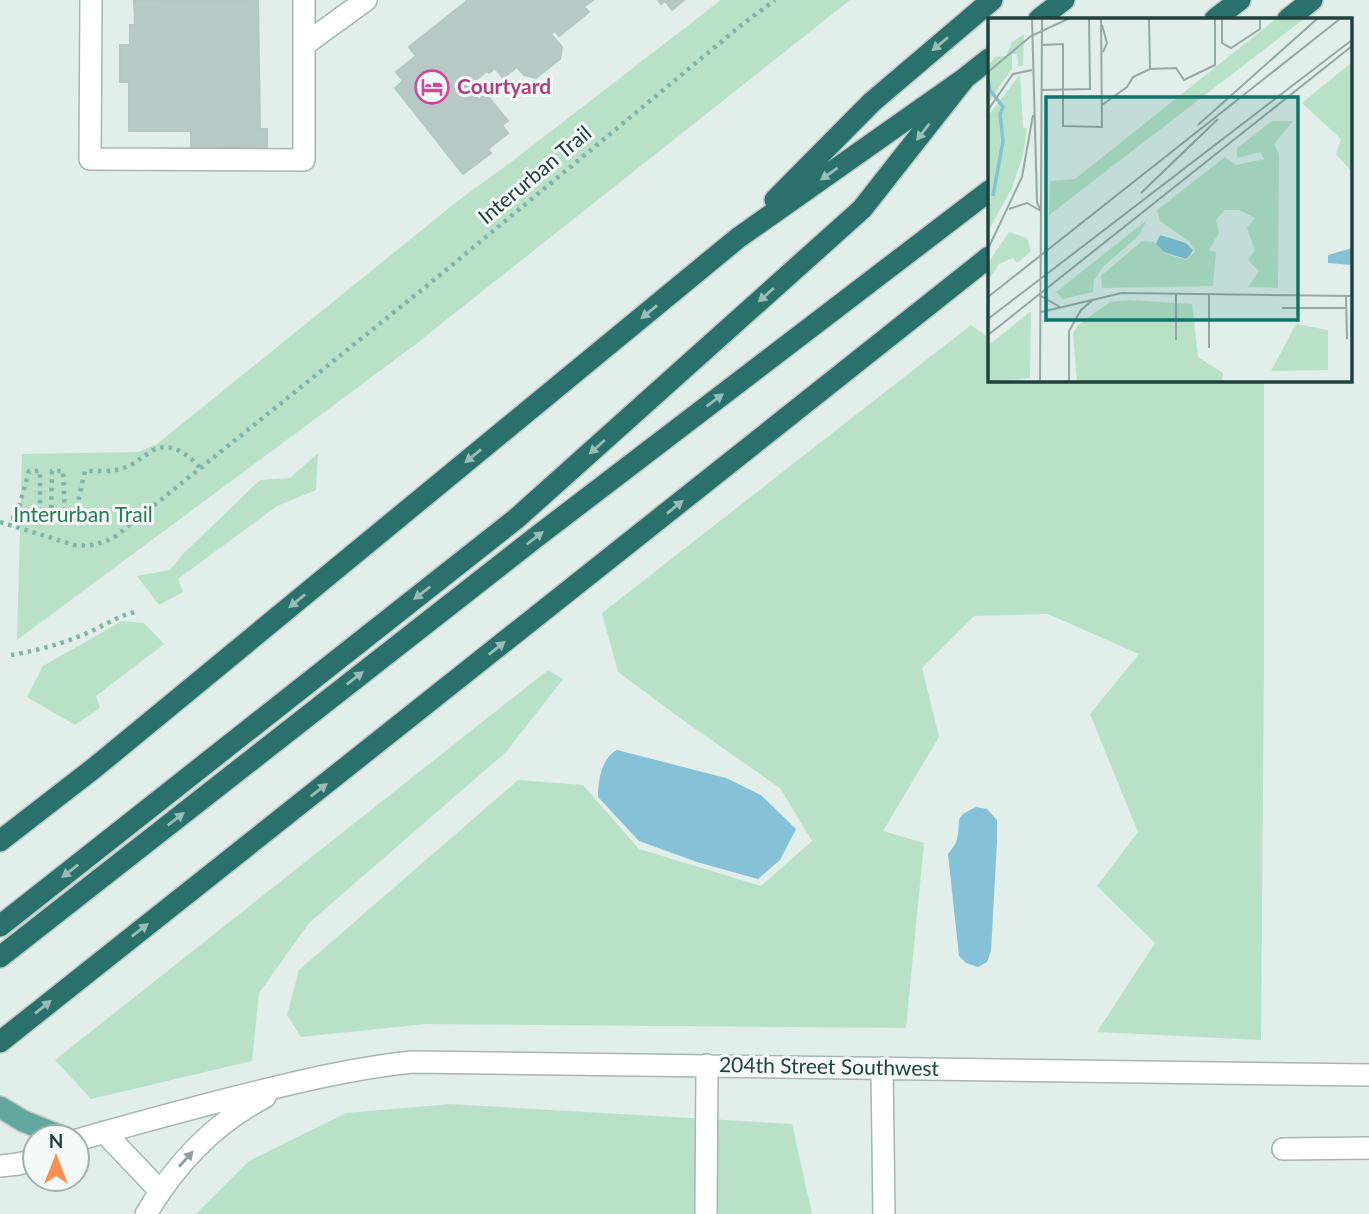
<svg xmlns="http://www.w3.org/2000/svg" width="1369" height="1214" font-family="Lato,sans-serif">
<rect width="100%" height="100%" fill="#e2eeea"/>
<path fill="#b9e1c8" d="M721,0H850L412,347L17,640L22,454L138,452L157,444L459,200L515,159Z
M971,325L989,338V380H1264V668L1261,1040L1097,1032L1155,943L1097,886L1138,832L1090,714L1139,654L1048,614L974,616L922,668L939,737L883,831L924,843L906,1028L425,1024L301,1037L287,1015L299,970L518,780L583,785L639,849L761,886L812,841L780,788L680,718L618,672L602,613Z
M318,453L316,490L277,506L178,579L183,592L159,605L137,576L170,570L184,553L260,480L290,478Z
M122,621L144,623L164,644L96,696L100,708L75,725L27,697L43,666Z
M548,670L563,679L506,752L309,923L259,993L252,1061L91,1099L55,1060Z
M450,1104L792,1124L812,1214H196L249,1161L346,1113Z"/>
<path fill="#85c2d8" d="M617,750L726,778L761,795L796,829L780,860L758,879L697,862L639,841L598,797C598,782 601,758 617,750Z
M976,807L987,809L997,820V842L991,951L987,962L978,967L966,963L959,956L948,854C951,850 956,844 957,839C962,819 952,818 976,807Z"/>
<path fill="#b7c9c4" stroke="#b4c8c2" stroke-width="2" d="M258,0L260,129H267V147L191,148V131H129V82H120V45H130V25H135L134,1Z
M466,0H593L584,7L589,12L559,36L555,31L551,34L562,47L560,59L536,78L524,75L517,67L503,78L495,68L489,73L487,71L468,86L479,100L486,94L508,121L502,125L508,133L488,149L491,153L463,174L395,88L403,81L396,72L416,56L409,47L467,1Z
M658,0H684L672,10L665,1L661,4Z"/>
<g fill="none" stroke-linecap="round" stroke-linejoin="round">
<defs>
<path id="minor" d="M91,0L90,159L304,160V0
M304,45L366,0
M882,1068L884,1214
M104,1132L160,1191
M77,1140C141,1122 205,1104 269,1089C317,1077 363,1067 412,1062L1369,1075
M1283,1149L1369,1148
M0,1166L18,1164L35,1160
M146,1214C175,1165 214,1123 265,1097
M706,1214L707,1065"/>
<path id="major" d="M0,1107L23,1121L63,1137"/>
<path id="highway" d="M1039,19L1064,0
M1215,19L1240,0
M1288,19L1312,0
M775,200L872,102L992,0
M0,841L93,769L738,238L965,78L989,59
M0,926L517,518L862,209L965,78
M0,957L535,538L989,191
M0,1042L989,257"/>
</defs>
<use href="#minor" stroke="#a4b7b2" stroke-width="24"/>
<use href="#major" stroke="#c1cac8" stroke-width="24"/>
<use href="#highway" stroke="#c1cac8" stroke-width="24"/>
<path stroke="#80b5aa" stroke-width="4.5" stroke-dasharray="3.5 5" stroke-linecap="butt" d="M11,518H16L29,471H40V515L51,516L52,471H63L65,516L75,515L85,471C98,471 113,472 124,468C135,464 143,456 153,450C172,441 189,455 201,469
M0,522L74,545C90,547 102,544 116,536L434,280L744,23L775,0
M11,655C36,651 61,644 85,634C102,627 117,616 135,612"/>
<use href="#minor" stroke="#fff" stroke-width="21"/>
<use href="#major" stroke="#62a89e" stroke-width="21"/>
<use href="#highway" stroke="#29716a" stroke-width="21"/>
</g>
<defs><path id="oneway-solid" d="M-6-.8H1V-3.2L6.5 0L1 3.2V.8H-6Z" transform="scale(1.75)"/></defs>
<g fill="#99bcb8">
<use href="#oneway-solid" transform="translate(940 44) rotate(140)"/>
<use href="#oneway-solid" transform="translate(923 132) rotate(128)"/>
<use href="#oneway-solid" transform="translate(829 174) rotate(145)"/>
<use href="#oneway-solid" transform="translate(766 295) rotate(138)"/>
<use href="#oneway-solid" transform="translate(649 312) rotate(141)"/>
<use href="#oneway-solid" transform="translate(715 400) rotate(-37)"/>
<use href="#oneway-solid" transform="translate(597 447) rotate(138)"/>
<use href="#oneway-solid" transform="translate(473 456) rotate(141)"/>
<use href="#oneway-solid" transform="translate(675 507) rotate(-39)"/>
<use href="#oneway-solid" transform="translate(535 538) rotate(-38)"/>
<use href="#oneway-solid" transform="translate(422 593) rotate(142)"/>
<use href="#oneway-solid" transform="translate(297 601) rotate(141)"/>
<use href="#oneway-solid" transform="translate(497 648) rotate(-39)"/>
<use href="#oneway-solid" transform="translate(355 678) rotate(-38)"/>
<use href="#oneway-solid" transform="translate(319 790) rotate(-38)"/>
<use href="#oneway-solid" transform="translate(176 819) rotate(-38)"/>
<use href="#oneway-solid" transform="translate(70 871) rotate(142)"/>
<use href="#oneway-solid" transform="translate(140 930) rotate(-38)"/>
<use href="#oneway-solid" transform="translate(43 1007) rotate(-39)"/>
</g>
<use fill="#90a09e" href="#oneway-solid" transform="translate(186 1159) rotate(-48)"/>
<defs>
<symbol id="hotel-ring" viewBox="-11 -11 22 22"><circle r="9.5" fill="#f4faf7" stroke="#d1479c" stroke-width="1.5"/><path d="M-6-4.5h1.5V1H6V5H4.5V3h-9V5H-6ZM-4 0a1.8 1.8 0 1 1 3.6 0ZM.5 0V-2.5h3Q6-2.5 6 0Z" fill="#d1479c"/></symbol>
</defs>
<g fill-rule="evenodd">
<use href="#hotel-ring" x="413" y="68" width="38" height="38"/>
</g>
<g text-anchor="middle" stroke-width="6" stroke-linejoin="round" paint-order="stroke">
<g font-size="21" font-weight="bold" fill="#b23c85" stroke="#f4faf7" text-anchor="start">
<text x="457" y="94">Courtyard</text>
</g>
<g font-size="21" fill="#20413c" stroke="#f4faf7">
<text transform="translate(535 175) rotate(-40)" y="7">Interurban Trail</text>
<text transform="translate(829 1067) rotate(1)" y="7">204th Street Southwest</text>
</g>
<g font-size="21" fill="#267d51" stroke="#f4faf7">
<text x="83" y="522">Interurban Trail</text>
</g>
</g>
<g transform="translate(988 18)">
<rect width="364" height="364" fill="#e2eeea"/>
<path d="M289,0H317L61,197L62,163L87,161ZM36,16L35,48H30L29,36H24V51L0,85V49L7,39L18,38L24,24ZM364,44V154L348,136L353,121L314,85ZM32,56L35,110H39L35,137L24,170L0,213V98ZM284,103H305L286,126L291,136L290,270L260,269L271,253L260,242L267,232L259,210L267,200L251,192H237L228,202L231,215L221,232L228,234L225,268L114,270L113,258L154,223L166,224L176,235L198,242L207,234L202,224L172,203L169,192L237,139L248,147L276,141L272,134L249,140V130ZM159,202L151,217L115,249L106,262L105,274L75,281L68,274ZM21,214L39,220L43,233L29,245L25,240L11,246L0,263V245ZM141,282L204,286L210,339L235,355L234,364H89L85,316L90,307L122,284ZM43,293L42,360L0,364V328ZM308,306L340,312V352L283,353Z" fill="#b9e1c8"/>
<path d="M172,217L198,225L205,232L202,237L198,241L176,234L168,226ZM364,230V247L340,245V237Z" fill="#85c2d8"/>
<path fill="none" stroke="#85c2d8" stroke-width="3.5" d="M0,62L2,72L15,89L12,96L15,123L5,178"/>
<path fill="none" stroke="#94a9a4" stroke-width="2" d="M44,0L49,184L53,193M161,0L162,51M234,0V25L243,30L272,11V2M114,7L119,25L115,34M53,27L75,26V108L114,109L113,0M0,54L43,18L82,0M53,72L102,71L101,0M114,87L139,69L145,59L162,51L188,50L196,62L227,47V0M0,92L25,56L44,52M210,107L330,0M0,113V161M153,175L230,101M21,191L39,185L53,193M0,231L34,159L45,97M221,276V330M53,278L72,289M358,278L359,321M0,279L353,0M294,290H359M53,294L134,275L364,278M0,301L364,22M0,317L364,28M188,322V275M52,364L54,0M81,364V313L93,292L106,281"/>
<path fill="#0f766e" fill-opacity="0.15" stroke="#0f766e" stroke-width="3.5" d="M58,79H310V302H58Z"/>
<rect width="364" height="364" fill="none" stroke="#20413c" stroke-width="3.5"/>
</g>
<g transform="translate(56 1158)"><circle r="33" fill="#f4faf7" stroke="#9fb0ac" stroke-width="2"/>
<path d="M0-5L12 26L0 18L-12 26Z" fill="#ff8e50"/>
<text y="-10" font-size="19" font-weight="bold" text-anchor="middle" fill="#20413c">N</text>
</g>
</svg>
